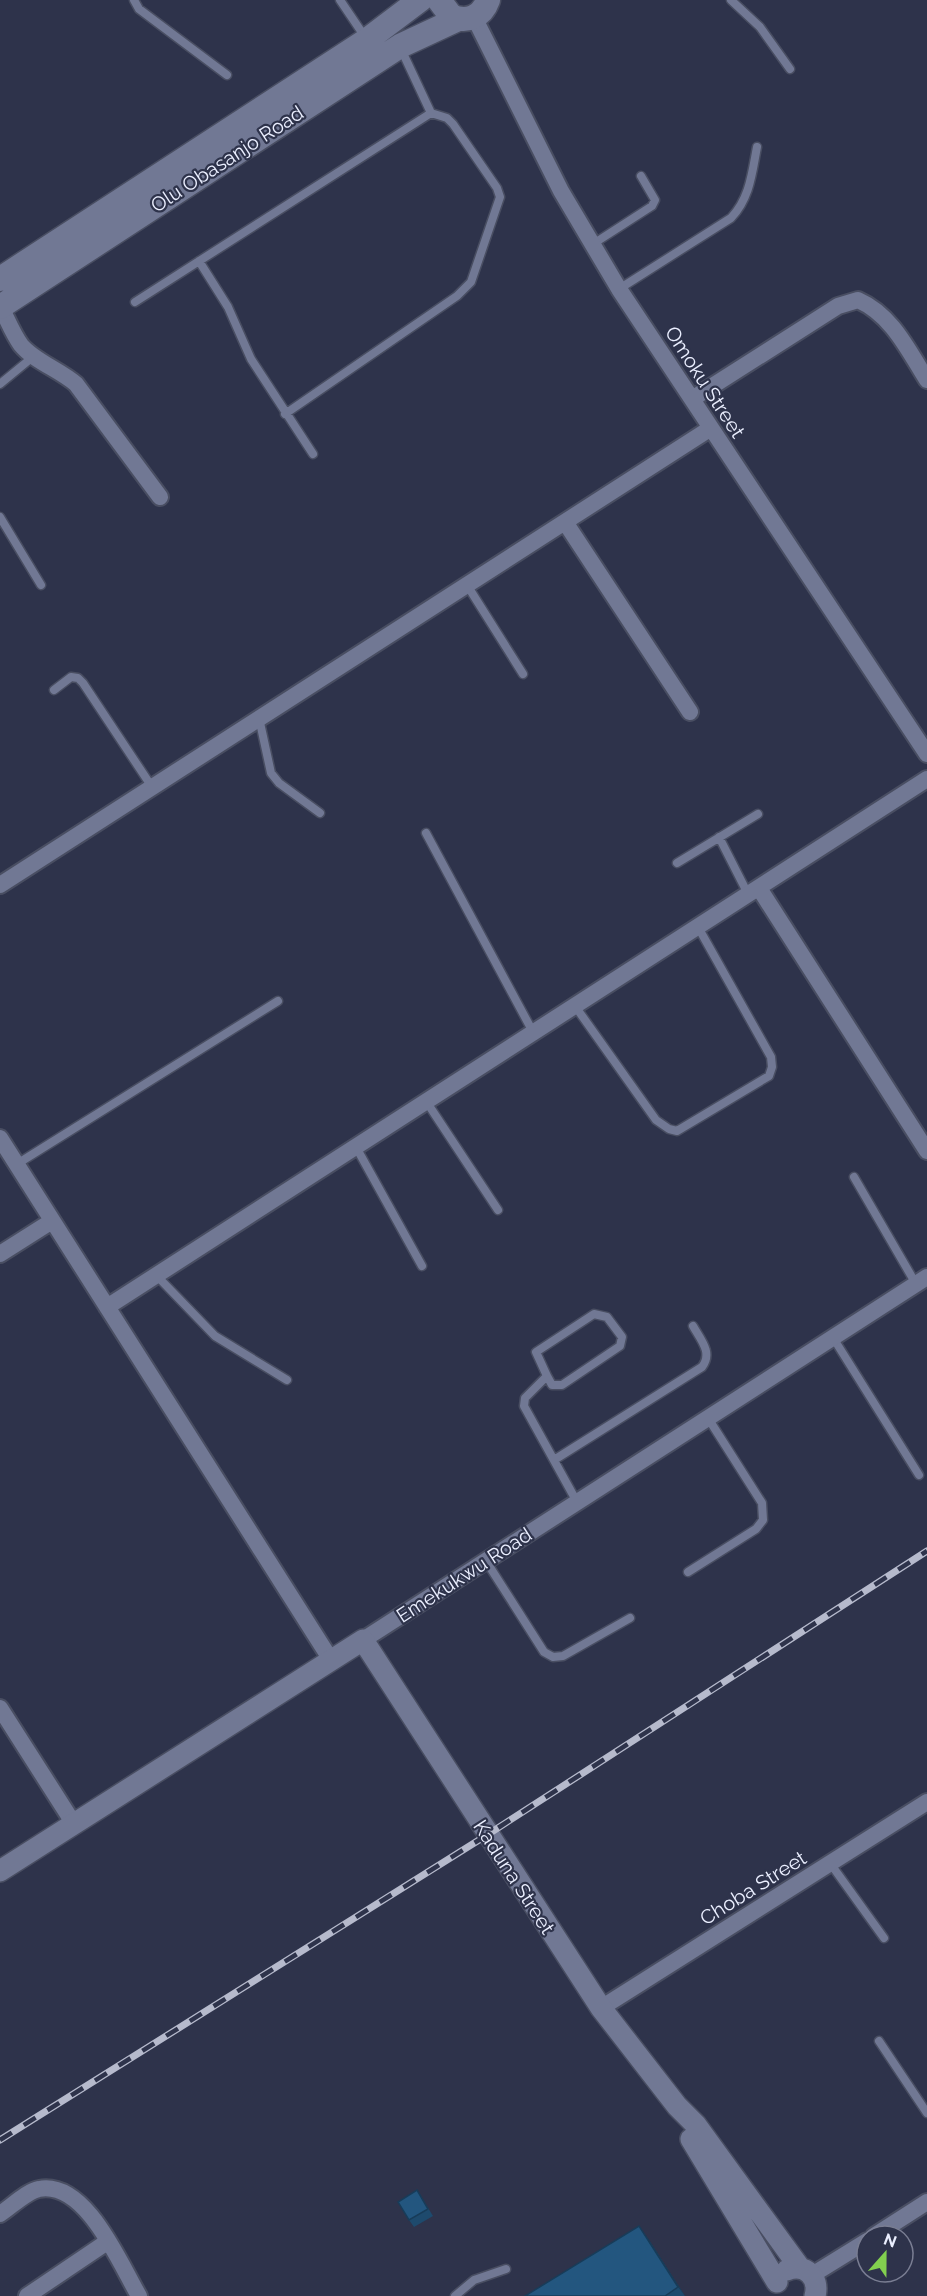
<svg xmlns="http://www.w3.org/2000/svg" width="927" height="2296" font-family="Raleway,sans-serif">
<rect width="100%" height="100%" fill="#2e334b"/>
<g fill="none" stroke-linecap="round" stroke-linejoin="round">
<defs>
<path id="service" d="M134,0L139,9L227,75
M340,0L365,37
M731,0L760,27L790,69
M593,244L652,206L655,200L641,176
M199,261L228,307L251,359L313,454
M619,289L731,218C750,198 752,173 757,147
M135,302L431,113L401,49
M0,384L34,356
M285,414L457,296L471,282L500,197L497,188L453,124L447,118L431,113
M0,517L41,585
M467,585L523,674
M54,690L71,677L78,678L83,683L152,787
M259,718L271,773L279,783L320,813
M426,833L533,1032
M719,837L748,894
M677,863L758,814
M575,1006L656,1120L669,1129L677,1131L769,1076L772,1067L771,1057L698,927
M426,1101L498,1210
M356,1147L422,1266
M17,1164L278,1001
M854,1177L916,1284
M156,1275L215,1336L287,1380
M832,1336L919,1475
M547,1376L552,1385H562L620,1346L622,1337L607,1317L594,1314L536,1352L547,1376L525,1398L524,1406L577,1502
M554,1460L702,1367C713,1353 701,1340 693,1326
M486,1561L544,1652L553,1657L563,1656L630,1618
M688,1572L756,1529L763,1520L762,1503L708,1418
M830,1863L884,1938
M879,2041L927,2113
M455,2296L474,2280L506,2269"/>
<path id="minor" d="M474,17L561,191L619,289L927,754
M1,307C7,319 13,334 21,345C34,361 60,370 76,384L160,497
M692,399L838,306L858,300C892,315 908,350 927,380
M565,522L690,712
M0,885L711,428
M759,888L927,1151
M0,1138L331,1660
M0,1254L52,1221
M107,1307L927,779
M363,1640L927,1277
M0,1708L74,1824
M601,2008L927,1802
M0,2214C11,2207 27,2191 39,2189C86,2180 120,2264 139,2296
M874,2236L927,2202
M812,2275L867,2241
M27,2296L107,2242"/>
<path id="tertiary" d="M0,1871L363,1640L601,2008L677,2106L696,2125L800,2268
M691,2139L777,2282
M787,2270C805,2263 820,2277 815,2296"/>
<path id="secondary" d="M439,0L451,16C467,23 482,17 488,0
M0,279L367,40L420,0
M0,307L400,46L458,19"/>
</defs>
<use href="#service" stroke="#494e62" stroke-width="11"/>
<use href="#minor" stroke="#494e62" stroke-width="20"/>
<use href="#tertiary" stroke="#494e62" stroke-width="24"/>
<use href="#secondary" stroke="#494e62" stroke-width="27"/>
<use href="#service" stroke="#717894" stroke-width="8"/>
<use href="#minor" stroke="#717894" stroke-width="16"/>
<use href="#tertiary" stroke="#717894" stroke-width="21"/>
<use href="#secondary" stroke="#717894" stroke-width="24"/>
<defs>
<path id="rail" d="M0,2140L487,1835L927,1551"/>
</defs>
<use href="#rail" stroke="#b6bacc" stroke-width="7"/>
<use href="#rail" stroke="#2e334b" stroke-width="4.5" stroke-dasharray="14" stroke-linecap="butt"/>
</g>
<path fill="#1e4a6d" d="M417,2190L433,2216L414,2227L409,2220Z
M649,2240L685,2296H525Z"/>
<path fill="#183c59" d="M639,2226L649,2240L685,2296L678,2287Z"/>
<path fill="#23567f" stroke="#183c59" stroke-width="1.5" d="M417,2190L428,2209L409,2220L398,2202Z
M639,2226L678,2287L665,2296H525Z"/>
<g text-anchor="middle" stroke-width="4.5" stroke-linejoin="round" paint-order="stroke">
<g font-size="20" fill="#ebefff" stroke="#2e334b">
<text transform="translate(227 159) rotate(-33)" y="7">Olu Obasanjo Road</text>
<text transform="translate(705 382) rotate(57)" y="7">Omoku Street</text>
<text transform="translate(464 1575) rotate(-33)" y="7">Emekukwu Road</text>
<text transform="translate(514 1877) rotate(57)" y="7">Kaduna Street</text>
<text transform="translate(753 1888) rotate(-32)" y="7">Choba Street</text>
</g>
</g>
<g transform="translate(885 2254) rotate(21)"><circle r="28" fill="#2e334b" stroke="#7a7e93" stroke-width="1.5"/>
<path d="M0-4.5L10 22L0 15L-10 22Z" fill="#82d04f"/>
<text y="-9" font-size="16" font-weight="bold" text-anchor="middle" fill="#ebefff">N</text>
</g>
</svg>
